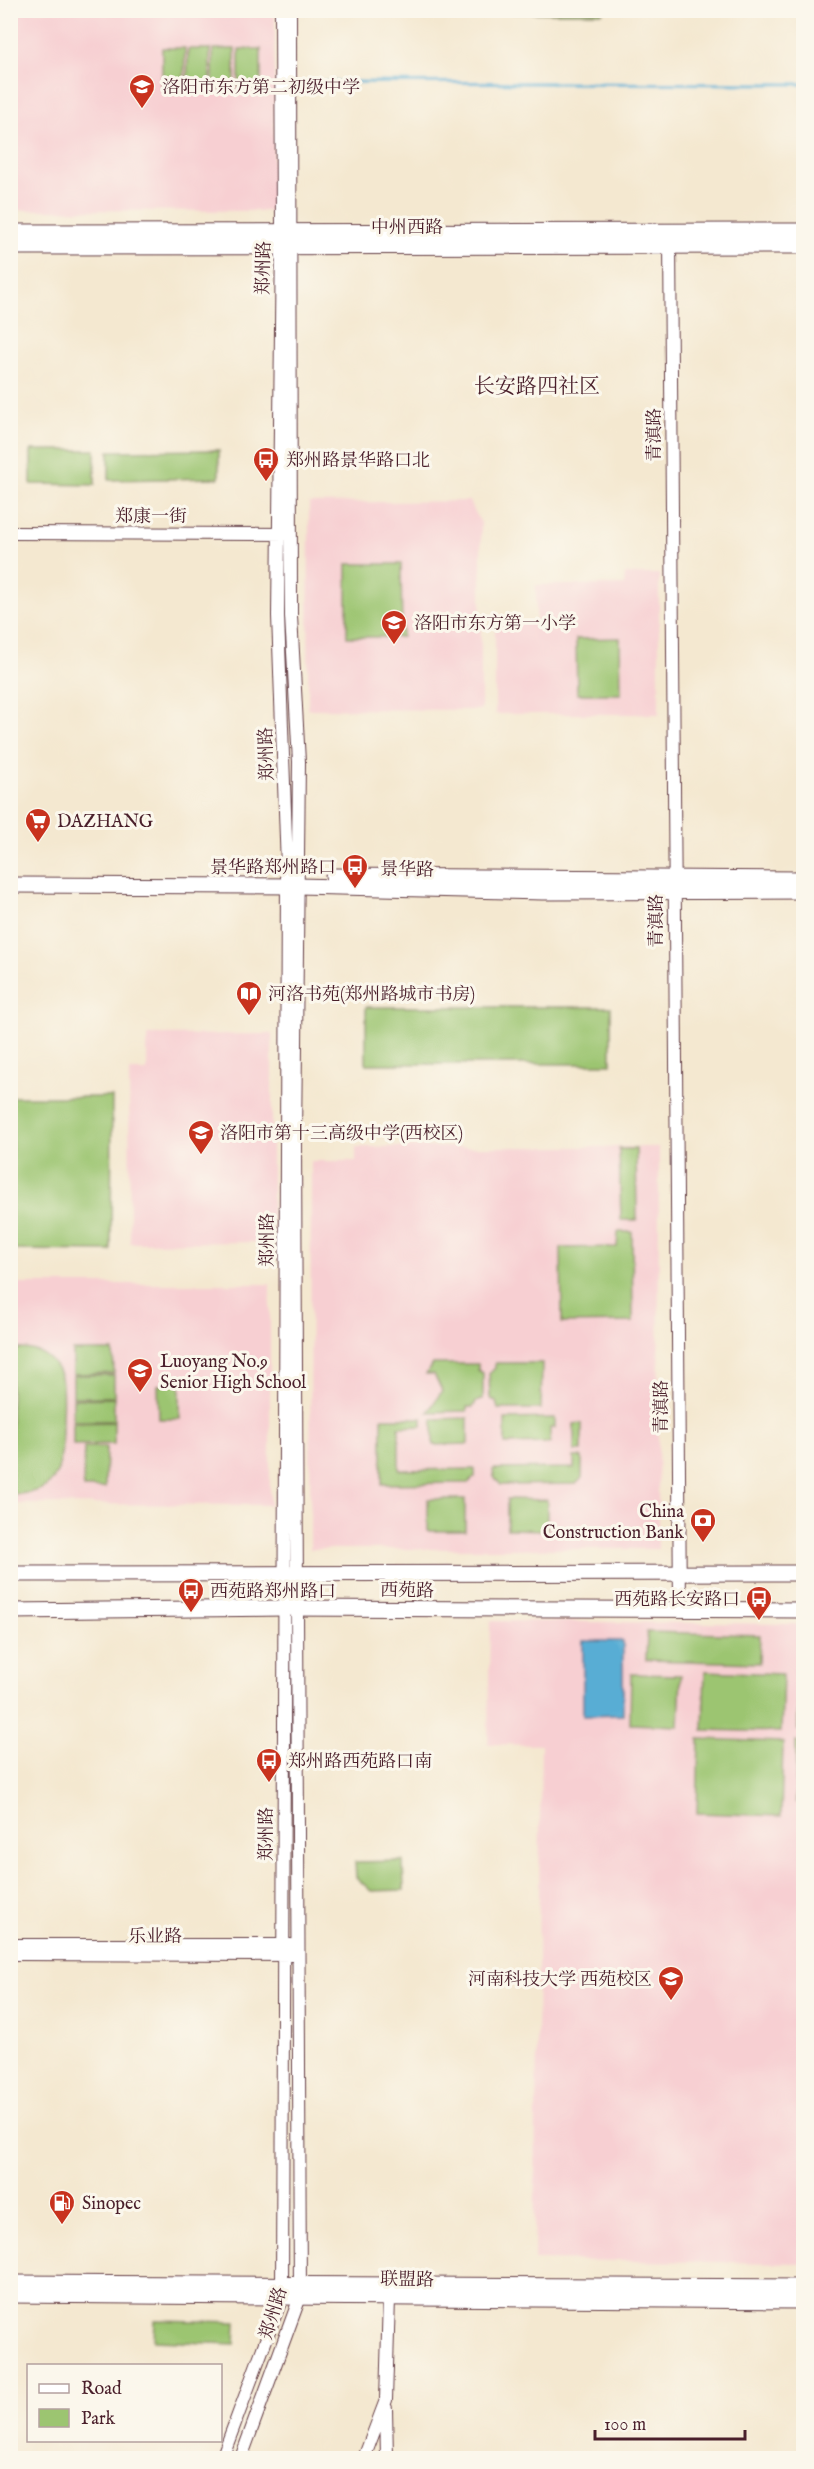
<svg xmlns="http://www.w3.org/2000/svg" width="814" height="2469" font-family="'IM FELL English','Noto Serif SC',serif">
<rect width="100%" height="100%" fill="#fbf7ec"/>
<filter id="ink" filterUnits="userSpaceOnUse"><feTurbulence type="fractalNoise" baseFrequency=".0167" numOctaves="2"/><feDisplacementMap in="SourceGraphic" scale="12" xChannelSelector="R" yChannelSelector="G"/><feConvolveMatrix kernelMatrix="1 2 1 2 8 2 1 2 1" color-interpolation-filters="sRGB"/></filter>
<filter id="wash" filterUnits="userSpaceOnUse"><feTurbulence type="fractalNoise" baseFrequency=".008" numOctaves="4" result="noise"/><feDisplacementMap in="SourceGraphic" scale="24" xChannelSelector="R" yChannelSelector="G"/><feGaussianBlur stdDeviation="1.35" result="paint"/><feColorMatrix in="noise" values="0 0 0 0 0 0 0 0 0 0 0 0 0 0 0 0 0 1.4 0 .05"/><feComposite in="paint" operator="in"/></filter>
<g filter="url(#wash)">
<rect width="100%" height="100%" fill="#f4e8d0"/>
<path fill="#f7cfd2" d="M11,11H275L273,211L11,210Z
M469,501L481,523V710L308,709L309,503Z
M625,574H659V714H495V623H536V585H624Z
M272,1034V1242L130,1243L129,1071H147V1035Z
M356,1147H659L658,1549H310L311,1161H356Z
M10,1284H270V1505L11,1504Z
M490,1621L803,1624V2263L534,2260L541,1745L488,1744Z"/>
<path fill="#9cc571" stroke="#73724e" stroke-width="1.5" d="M455,11L603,10V13H455Z
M162,48H185L184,89H162Z
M188,49H210V90L187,89Z
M213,49H235V89H213Z
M239,49H261V90H239Z
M31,450H95V485L31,484Z
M219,450V478L109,480V451Z
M347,564H401L402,637H347Z
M620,638L621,694H577L576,639Z
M366,1007H611V1064H366Z
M12,1097H112L111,1251L11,1250Z
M619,1149H636L637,1220H621Z
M618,1232H632L633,1322L562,1323L561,1248L617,1247Z
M19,1349C39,1348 54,1358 61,1377C64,1392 62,1409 62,1424C62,1467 62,1495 11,1494V1351Z
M73,1351H113L114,1373L73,1374Z
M495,1363H542L541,1409H498L496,1402L490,1398L489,1374L495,1368Z
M432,1364H478V1370L483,1373V1399L476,1402L473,1407H467V1411L428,1412L442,1391L434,1374H426Z
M73,1375H114V1397H73Z
M180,1384V1419H159L158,1385Z
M114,1398V1421H73V1399Z
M382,1418H422V1426L399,1427V1470L475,1469V1477L468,1483L382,1484Z
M468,1418V1444L433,1445V1419Z
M555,1418V1428H550V1443L505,1444V1419Z
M114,1422V1444L73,1445V1423Z
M582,1423V1451H574V1424Z
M84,1447H106L105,1488H83Z
M574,1457H582V1478L576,1484L501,1485L494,1477L493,1469L574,1468Z
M428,1499H465V1531H428Z
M507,1499L547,1500V1530L507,1529Z
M647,1632L760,1635L759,1663L646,1660Z
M705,1671L783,1674L781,1732L703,1730Z
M631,1674L681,1675L679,1726L630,1724Z
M798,1689H803V1730H798Z
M699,1739L783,1742L781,1816L697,1813Z
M796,1742H803V1802H796Z
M403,1861L404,1890L371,1891L356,1877L355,1862Z
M155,2320L236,2322L235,2344L154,2341Z"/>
<path fill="#58add4" stroke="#516680" stroke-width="1.5" d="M583,1641H623V1715L583,1716Z"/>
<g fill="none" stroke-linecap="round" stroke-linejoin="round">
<path stroke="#58add4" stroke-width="3" d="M321,82L804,84"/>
</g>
</g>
<g filter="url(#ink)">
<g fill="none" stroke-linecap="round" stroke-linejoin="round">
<defs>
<path id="minor" d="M670,238L680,1610
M10,533L285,534
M10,1945H291
M10,1954L292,1955
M386,2408L387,2458
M222,2458L282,2297L287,867L278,616L282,232L281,10
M241,2458L300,2297L295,1139L299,762L291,616L290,10
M364,2458L386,2400L389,2298"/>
<path id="major" d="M10,232L804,231
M10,247L804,246
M333,876L804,879
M10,885L298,886L543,892L804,891
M10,1574L804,1573
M10,1611L283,1608L804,1610
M10,2283L804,2287
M10,2295L804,2301"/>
</defs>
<use href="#minor" stroke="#643d44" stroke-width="14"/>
<use href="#major" stroke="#643d44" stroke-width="17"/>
<use href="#minor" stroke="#fff" stroke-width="12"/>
<use href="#major" stroke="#fff" stroke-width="15"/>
</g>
</g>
<defs>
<symbol id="school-pin" viewBox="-11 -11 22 30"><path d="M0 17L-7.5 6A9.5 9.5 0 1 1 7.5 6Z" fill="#c8321e" stroke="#fbf7ec"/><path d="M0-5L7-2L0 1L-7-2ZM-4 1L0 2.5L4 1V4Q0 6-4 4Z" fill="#fff"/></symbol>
<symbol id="bus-pin" viewBox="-11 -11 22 30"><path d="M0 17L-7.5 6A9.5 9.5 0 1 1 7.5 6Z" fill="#c8321e" stroke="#fbf7ec"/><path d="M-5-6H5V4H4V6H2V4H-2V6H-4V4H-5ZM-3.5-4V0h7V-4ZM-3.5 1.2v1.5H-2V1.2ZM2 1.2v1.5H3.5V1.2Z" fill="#fff"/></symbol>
<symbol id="supermarket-pin" viewBox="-11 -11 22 30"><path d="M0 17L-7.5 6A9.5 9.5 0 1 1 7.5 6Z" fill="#c8321e" stroke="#fbf7ec"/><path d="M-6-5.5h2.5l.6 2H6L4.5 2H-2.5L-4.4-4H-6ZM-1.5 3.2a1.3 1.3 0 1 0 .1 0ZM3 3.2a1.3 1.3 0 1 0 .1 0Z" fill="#fff"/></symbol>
<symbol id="library-pin" viewBox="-11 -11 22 30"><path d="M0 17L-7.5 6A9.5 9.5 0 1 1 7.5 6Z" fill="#c8321e" stroke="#fbf7ec"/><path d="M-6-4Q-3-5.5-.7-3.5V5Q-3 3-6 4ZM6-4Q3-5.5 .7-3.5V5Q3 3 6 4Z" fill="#fff"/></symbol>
<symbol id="bank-pin" viewBox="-11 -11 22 30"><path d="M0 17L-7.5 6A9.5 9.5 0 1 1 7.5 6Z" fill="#c8321e" stroke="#fbf7ec"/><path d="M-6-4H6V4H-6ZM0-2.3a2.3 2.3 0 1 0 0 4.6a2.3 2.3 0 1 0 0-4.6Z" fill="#fff"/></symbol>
<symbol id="university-pin" viewBox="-11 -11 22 30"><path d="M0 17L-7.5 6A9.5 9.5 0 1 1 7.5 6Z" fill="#c8321e" stroke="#fbf7ec"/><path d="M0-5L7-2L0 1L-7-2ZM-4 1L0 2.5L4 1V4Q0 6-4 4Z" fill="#fff"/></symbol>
<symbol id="fuel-pin" viewBox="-11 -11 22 30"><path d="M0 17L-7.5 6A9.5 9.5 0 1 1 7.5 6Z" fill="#c8321e" stroke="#fbf7ec"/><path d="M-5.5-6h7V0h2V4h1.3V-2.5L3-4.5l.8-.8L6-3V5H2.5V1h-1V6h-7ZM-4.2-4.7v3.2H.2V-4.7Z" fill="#fff"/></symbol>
</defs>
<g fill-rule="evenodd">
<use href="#school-pin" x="127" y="72" width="30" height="40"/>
<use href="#bus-pin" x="251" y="445" width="30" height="40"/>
<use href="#school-pin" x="379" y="608" width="30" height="40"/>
<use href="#supermarket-pin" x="23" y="806" width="30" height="40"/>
<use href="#bus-pin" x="340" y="852" width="30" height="40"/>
<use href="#library-pin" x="234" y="979" width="30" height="40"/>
<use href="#school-pin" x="186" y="1118" width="30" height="40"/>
<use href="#school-pin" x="125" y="1356" width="30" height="40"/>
<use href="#bank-pin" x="688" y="1506" width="30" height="40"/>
<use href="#bus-pin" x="176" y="1576" width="30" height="40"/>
<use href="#bus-pin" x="744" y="1584" width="30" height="40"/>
<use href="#bus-pin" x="254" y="1746" width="30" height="40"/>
<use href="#university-pin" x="656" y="1964" width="30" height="40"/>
<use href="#fuel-pin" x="47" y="2188" width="30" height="40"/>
</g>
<g text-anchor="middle" stroke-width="6" stroke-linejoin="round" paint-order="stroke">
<g font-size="18" fill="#4a1f2b" stroke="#fbf7ec" text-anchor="start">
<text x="162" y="93">洛阳市东方第二初级中学</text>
<text x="286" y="466">郑州路景华路口北</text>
<text x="414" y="629">洛阳市东方第一小学</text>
<text x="57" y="827">DAZHANG</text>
<text x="336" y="873" text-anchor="end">景华路郑州路口</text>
<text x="268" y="1000">河洛书苑(郑州路城市书房)</text>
<text x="220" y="1139">洛阳市第十三高级中学(西校区)</text>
<text x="160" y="1367">Luoyang No.9<tspan x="160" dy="21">Senior High School</tspan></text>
<text x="684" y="1517" text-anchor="end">China<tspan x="684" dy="21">Construction Bank</tspan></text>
<text x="210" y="1597">西苑路郑州路口</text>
<text x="740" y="1605" text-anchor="end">西苑路长安路口</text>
<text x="288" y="1767">郑州路西苑路口南</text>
<text x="652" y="1985" text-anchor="end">河南科技大学 西苑校区</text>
<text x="82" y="2209">Sinopec</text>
</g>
<g font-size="18" fill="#4a1f2b" stroke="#fbf7ec">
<text x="407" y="233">中州西路</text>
<text transform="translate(263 268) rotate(-89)" y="6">郑州路</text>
<text transform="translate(654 435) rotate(-90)" y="6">青滇路</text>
<text x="151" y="522">郑康一街</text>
<text transform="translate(266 754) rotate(-92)" y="6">郑州路</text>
<text transform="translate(407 869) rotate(1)" y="6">景华路</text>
<text transform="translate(656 921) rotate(-90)" y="6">青滇路</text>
<text transform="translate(267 1240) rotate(-90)" y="6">郑州路</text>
<text transform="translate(661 1407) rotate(-90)" y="6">青滇路</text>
<text transform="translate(407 1590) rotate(1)" y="6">西苑路</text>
<text transform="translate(266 1834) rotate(-90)" y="6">郑州路</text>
<text x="155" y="1942">乐业路</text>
<text transform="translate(407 2279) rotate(1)" y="6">联盟路</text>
<text transform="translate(273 2313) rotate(-73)" y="6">郑州路</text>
</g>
<g font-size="21" fill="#4a1f2b" stroke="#fbf7ec">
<text x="537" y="393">长安路四社区</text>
</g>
</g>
<rect width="814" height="2469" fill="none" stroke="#fbf7ec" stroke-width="36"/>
<rect x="27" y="2364" width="195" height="78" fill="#fbf7ec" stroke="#b4a19f" stroke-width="1.5"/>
<rect x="39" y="2384" width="30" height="9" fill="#ffffff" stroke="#b4a19f" stroke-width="1.5"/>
<text x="81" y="2394" font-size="18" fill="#4a1f2b">Road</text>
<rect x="39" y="2409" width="30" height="18" fill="#9cc571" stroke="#b4a19f" stroke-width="1.5"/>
<text x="81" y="2424" font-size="18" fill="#4a1f2b">Park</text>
<path d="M595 2430v9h150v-9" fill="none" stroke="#4a1f2b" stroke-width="3"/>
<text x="604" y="2430" font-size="18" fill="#4a1f2b" stroke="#fbf7ec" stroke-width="4.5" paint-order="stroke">100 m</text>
</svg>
